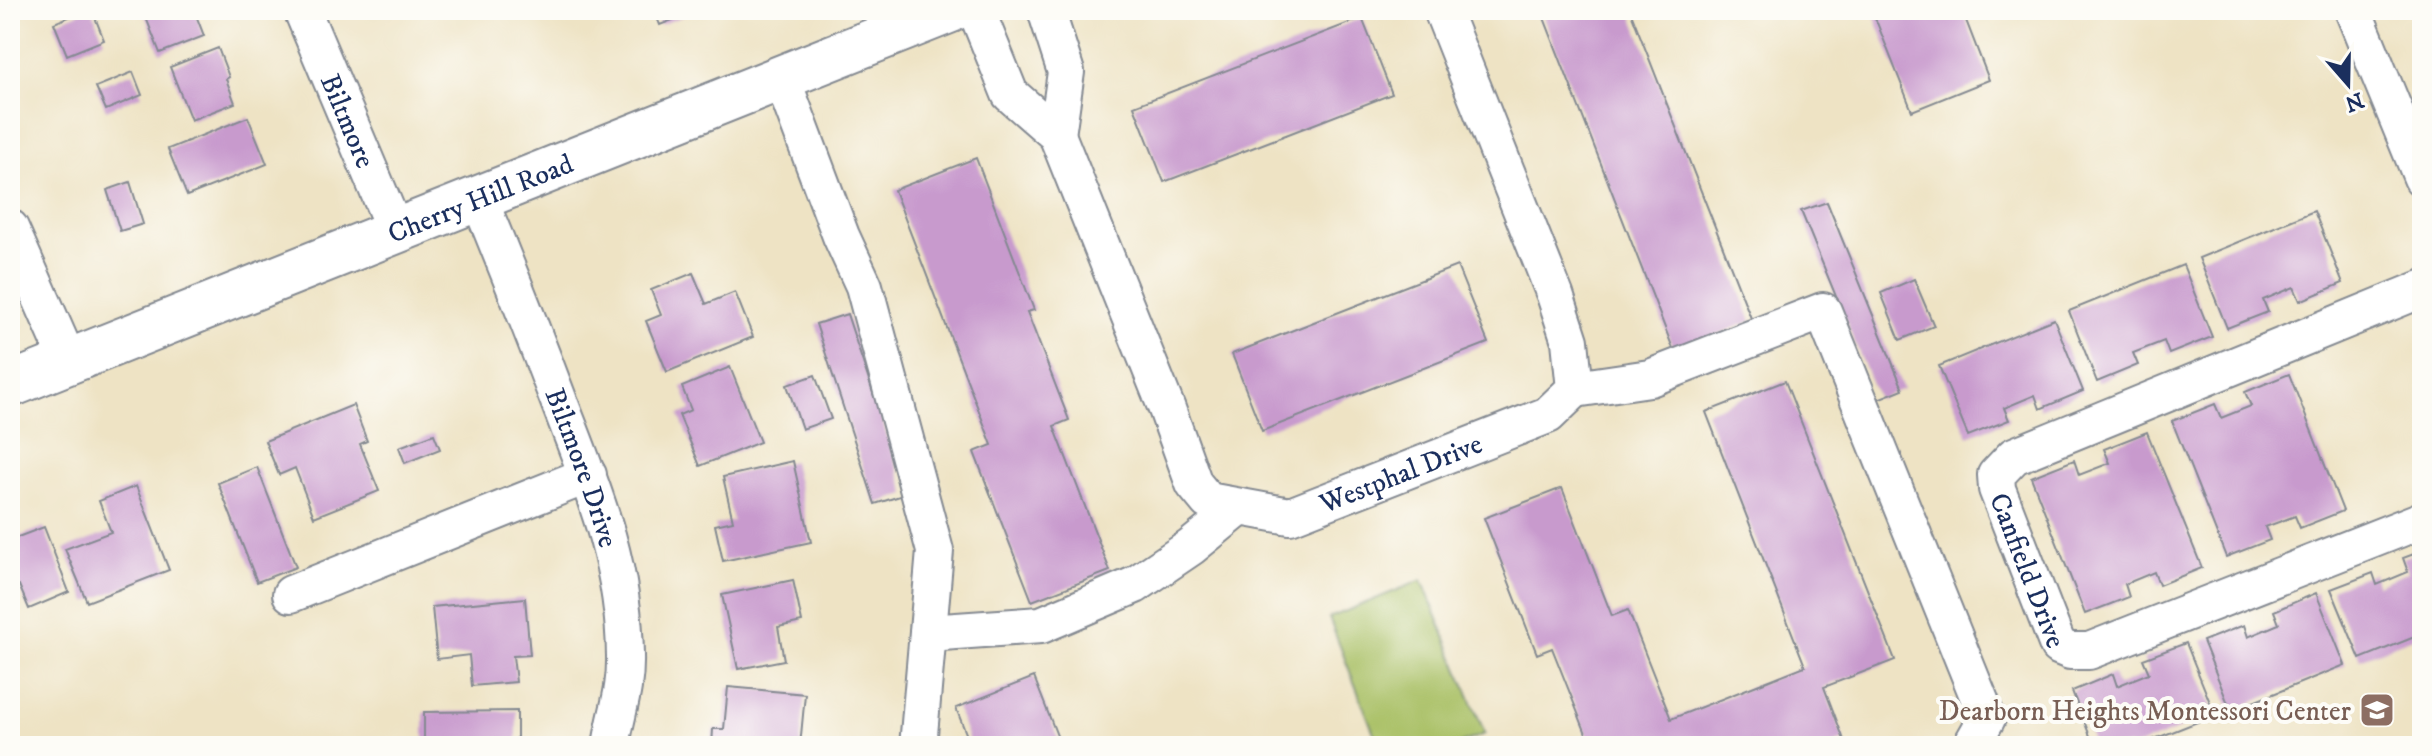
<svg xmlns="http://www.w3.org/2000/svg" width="2432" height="756" font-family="'IM FELL DW Pica',serif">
<rect width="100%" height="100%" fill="#fdfcf7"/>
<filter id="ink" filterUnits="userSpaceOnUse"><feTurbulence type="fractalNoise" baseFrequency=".0125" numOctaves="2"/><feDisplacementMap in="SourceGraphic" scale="16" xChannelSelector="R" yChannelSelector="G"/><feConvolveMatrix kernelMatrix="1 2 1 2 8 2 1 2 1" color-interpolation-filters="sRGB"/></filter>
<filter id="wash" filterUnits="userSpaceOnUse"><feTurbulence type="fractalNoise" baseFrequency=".006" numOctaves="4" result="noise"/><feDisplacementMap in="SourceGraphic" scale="32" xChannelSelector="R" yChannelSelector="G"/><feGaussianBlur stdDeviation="1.8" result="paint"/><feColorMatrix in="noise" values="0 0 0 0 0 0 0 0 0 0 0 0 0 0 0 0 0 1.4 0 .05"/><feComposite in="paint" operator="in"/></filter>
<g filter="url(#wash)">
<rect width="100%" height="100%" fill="#eee3c4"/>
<path fill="#a9c065" stroke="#627862" stroke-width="2" d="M1422,580L1485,734L1454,746H1379L1329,618Z"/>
<g id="blocks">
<path fill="#c89acd" d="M86,10H92L104,40L67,55L54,23Z
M143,10H194L204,36L160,53Z
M654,10H692L693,12L660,25Z
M1541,10H1630L1752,321L1674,351Z
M1872,10H1962L1989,80L1912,111Z
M1362,18L1392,94L1164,182L1134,106Z
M218,48L229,77L226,79L235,103L191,120L170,67Z
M133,72L142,95L106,110L96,87Z
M248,117L267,164L187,196L168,149Z
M976,158L1034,310L1027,312L1069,420L1054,426L1110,571L1032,601L974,452L992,445L894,190Z
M130,182L143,224L120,231L107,190Z
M1827,202L1903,389L1878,399L1801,211Z
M2314,211L2343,283L2300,301L2294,287L2263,300L2268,312L2227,328L2199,258Z
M2183,265L2212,337L2169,354L2164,341L2133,353L2138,365L2097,382L2069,311Z
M1457,266L1488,343L1262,431L1232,354Z
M693,273L706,304L735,292L753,337L667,372L646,321L661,315L651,290Z
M1914,279L1934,326L1900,340L1881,293Z
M847,314L906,494L875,504L816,324Z
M2054,319L2083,391L2040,409L2035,395L2004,408L2009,420L1968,436L1939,366Z
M730,367L760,442L700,466L679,415L691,410L682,387Z
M2289,374L2343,511L2300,528L2295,516L2265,527L2270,540L2226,557L2172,421L2215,404L2221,418L2251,406L2245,392Z
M815,375L831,419L802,429L787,385Z
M1785,381L1895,660L1824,687L1844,740L1829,746H1591L1552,648L1537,654L1484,518L1562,488L1612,616L1628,610L1671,719L1805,666L1706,412Z
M353,405L367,441L360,444L379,491L314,517L295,468L279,475L265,441Z
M2147,432L2202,568L2159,585L2154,572L2125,584L2129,597L2085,614L2031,477L2074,460L2079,475L2110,463L2104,449Z
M434,434L440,449L405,463L399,447Z
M793,461L811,542L723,561L715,525L733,521L723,477Z
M257,467L296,567L257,582L218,483Z
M136,486L169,570L87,602L65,549L111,532L99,501Z
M44,527L69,592L29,609L19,585L10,589V540Z
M2422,551V634L2360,659L2331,589L2373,573L2377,585L2408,572L2403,558Z
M793,580L802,622L778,627L784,660L738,669L722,595Z
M2316,593L2345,665L2231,711L2203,641L2244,625L2248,637L2279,624L2274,611Z
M525,598L530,655L513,656L516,682L472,686L469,655L437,659L432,607Z
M2186,643L2215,715L2137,746H2094L2072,691L2113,674L2117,686L2149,673L2143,659Z
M1034,677L1061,746H971L956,708Z
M728,687L805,694L800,746H712L713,729H724Z
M517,711V746H424V712Z"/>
</g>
</g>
<g filter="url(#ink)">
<use href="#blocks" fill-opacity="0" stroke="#848991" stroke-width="2"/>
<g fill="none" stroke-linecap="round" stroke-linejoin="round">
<defs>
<g id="minor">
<path id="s1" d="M302,10L396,233"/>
<path id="s2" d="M976,10L1010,94L1057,135L1167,409L1194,484L1208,501L1290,516L1548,415L1575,389L1570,341L1555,295L1442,10"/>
<path d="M1046,10L1066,72L1057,135"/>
<path d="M2353,10L2422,178"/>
<path d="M782,79L841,236L864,286L935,551L918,746"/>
<path id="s3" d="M479,199C507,267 534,335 560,404C593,490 624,561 625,656C626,691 616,713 611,746"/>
<path d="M10,228L69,362"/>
<path id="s4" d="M2422,289L2014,456L1996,475L1997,489L2058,646L2070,651H2089L2422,520"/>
<path d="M1575,389L1650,378L1823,311L1987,718L1971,746"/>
<path d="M291,594L588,475"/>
<path d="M928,633L1041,625L1135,585L1191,547L1240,507"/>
</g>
<g id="major">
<path id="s5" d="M10,385L951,10"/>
</g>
</defs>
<use href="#minor" stroke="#848991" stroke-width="40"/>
<use href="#major" stroke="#848991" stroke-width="48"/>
<use href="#minor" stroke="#fff" stroke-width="36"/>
<use href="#major" stroke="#fff" stroke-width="44"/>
</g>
</g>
<defs>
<symbol id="school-square" viewBox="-11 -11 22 22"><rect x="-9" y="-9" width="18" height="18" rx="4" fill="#8d6e63" stroke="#fdfcf7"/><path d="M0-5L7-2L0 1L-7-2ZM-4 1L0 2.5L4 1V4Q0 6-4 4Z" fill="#fff"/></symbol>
</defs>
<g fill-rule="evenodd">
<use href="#school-square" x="2357" y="690" width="40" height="40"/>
</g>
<g text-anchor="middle" stroke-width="8" stroke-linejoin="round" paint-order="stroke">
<g font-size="28" fill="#1b2f5e" stroke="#fdfcf7">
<text dy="10" stroke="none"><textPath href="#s1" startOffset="120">Biltmore</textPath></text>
<text dy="10" stroke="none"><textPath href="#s5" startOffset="506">Cherry Hill Road</textPath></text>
<text dy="10" stroke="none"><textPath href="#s3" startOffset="288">Biltmore Drive</textPath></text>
<text dy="10" stroke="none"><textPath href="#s2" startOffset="752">Westphal Drive</textPath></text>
<text dy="10" stroke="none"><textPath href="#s4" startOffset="568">Canfield Drive</textPath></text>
</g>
<g font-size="28" fill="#785e54" stroke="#fdfcf7" text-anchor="end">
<text x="2351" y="720">Dearborn Heights Montessori Center</text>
</g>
</g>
<rect width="2432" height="756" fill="none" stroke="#fdfcf7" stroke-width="40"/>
<g transform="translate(2348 84) rotate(160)" stroke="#fdfcf7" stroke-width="6" paint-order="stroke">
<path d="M0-6L14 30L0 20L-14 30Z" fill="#1b2f5e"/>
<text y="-12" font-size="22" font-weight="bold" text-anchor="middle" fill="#1b2f5e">N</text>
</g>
</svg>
